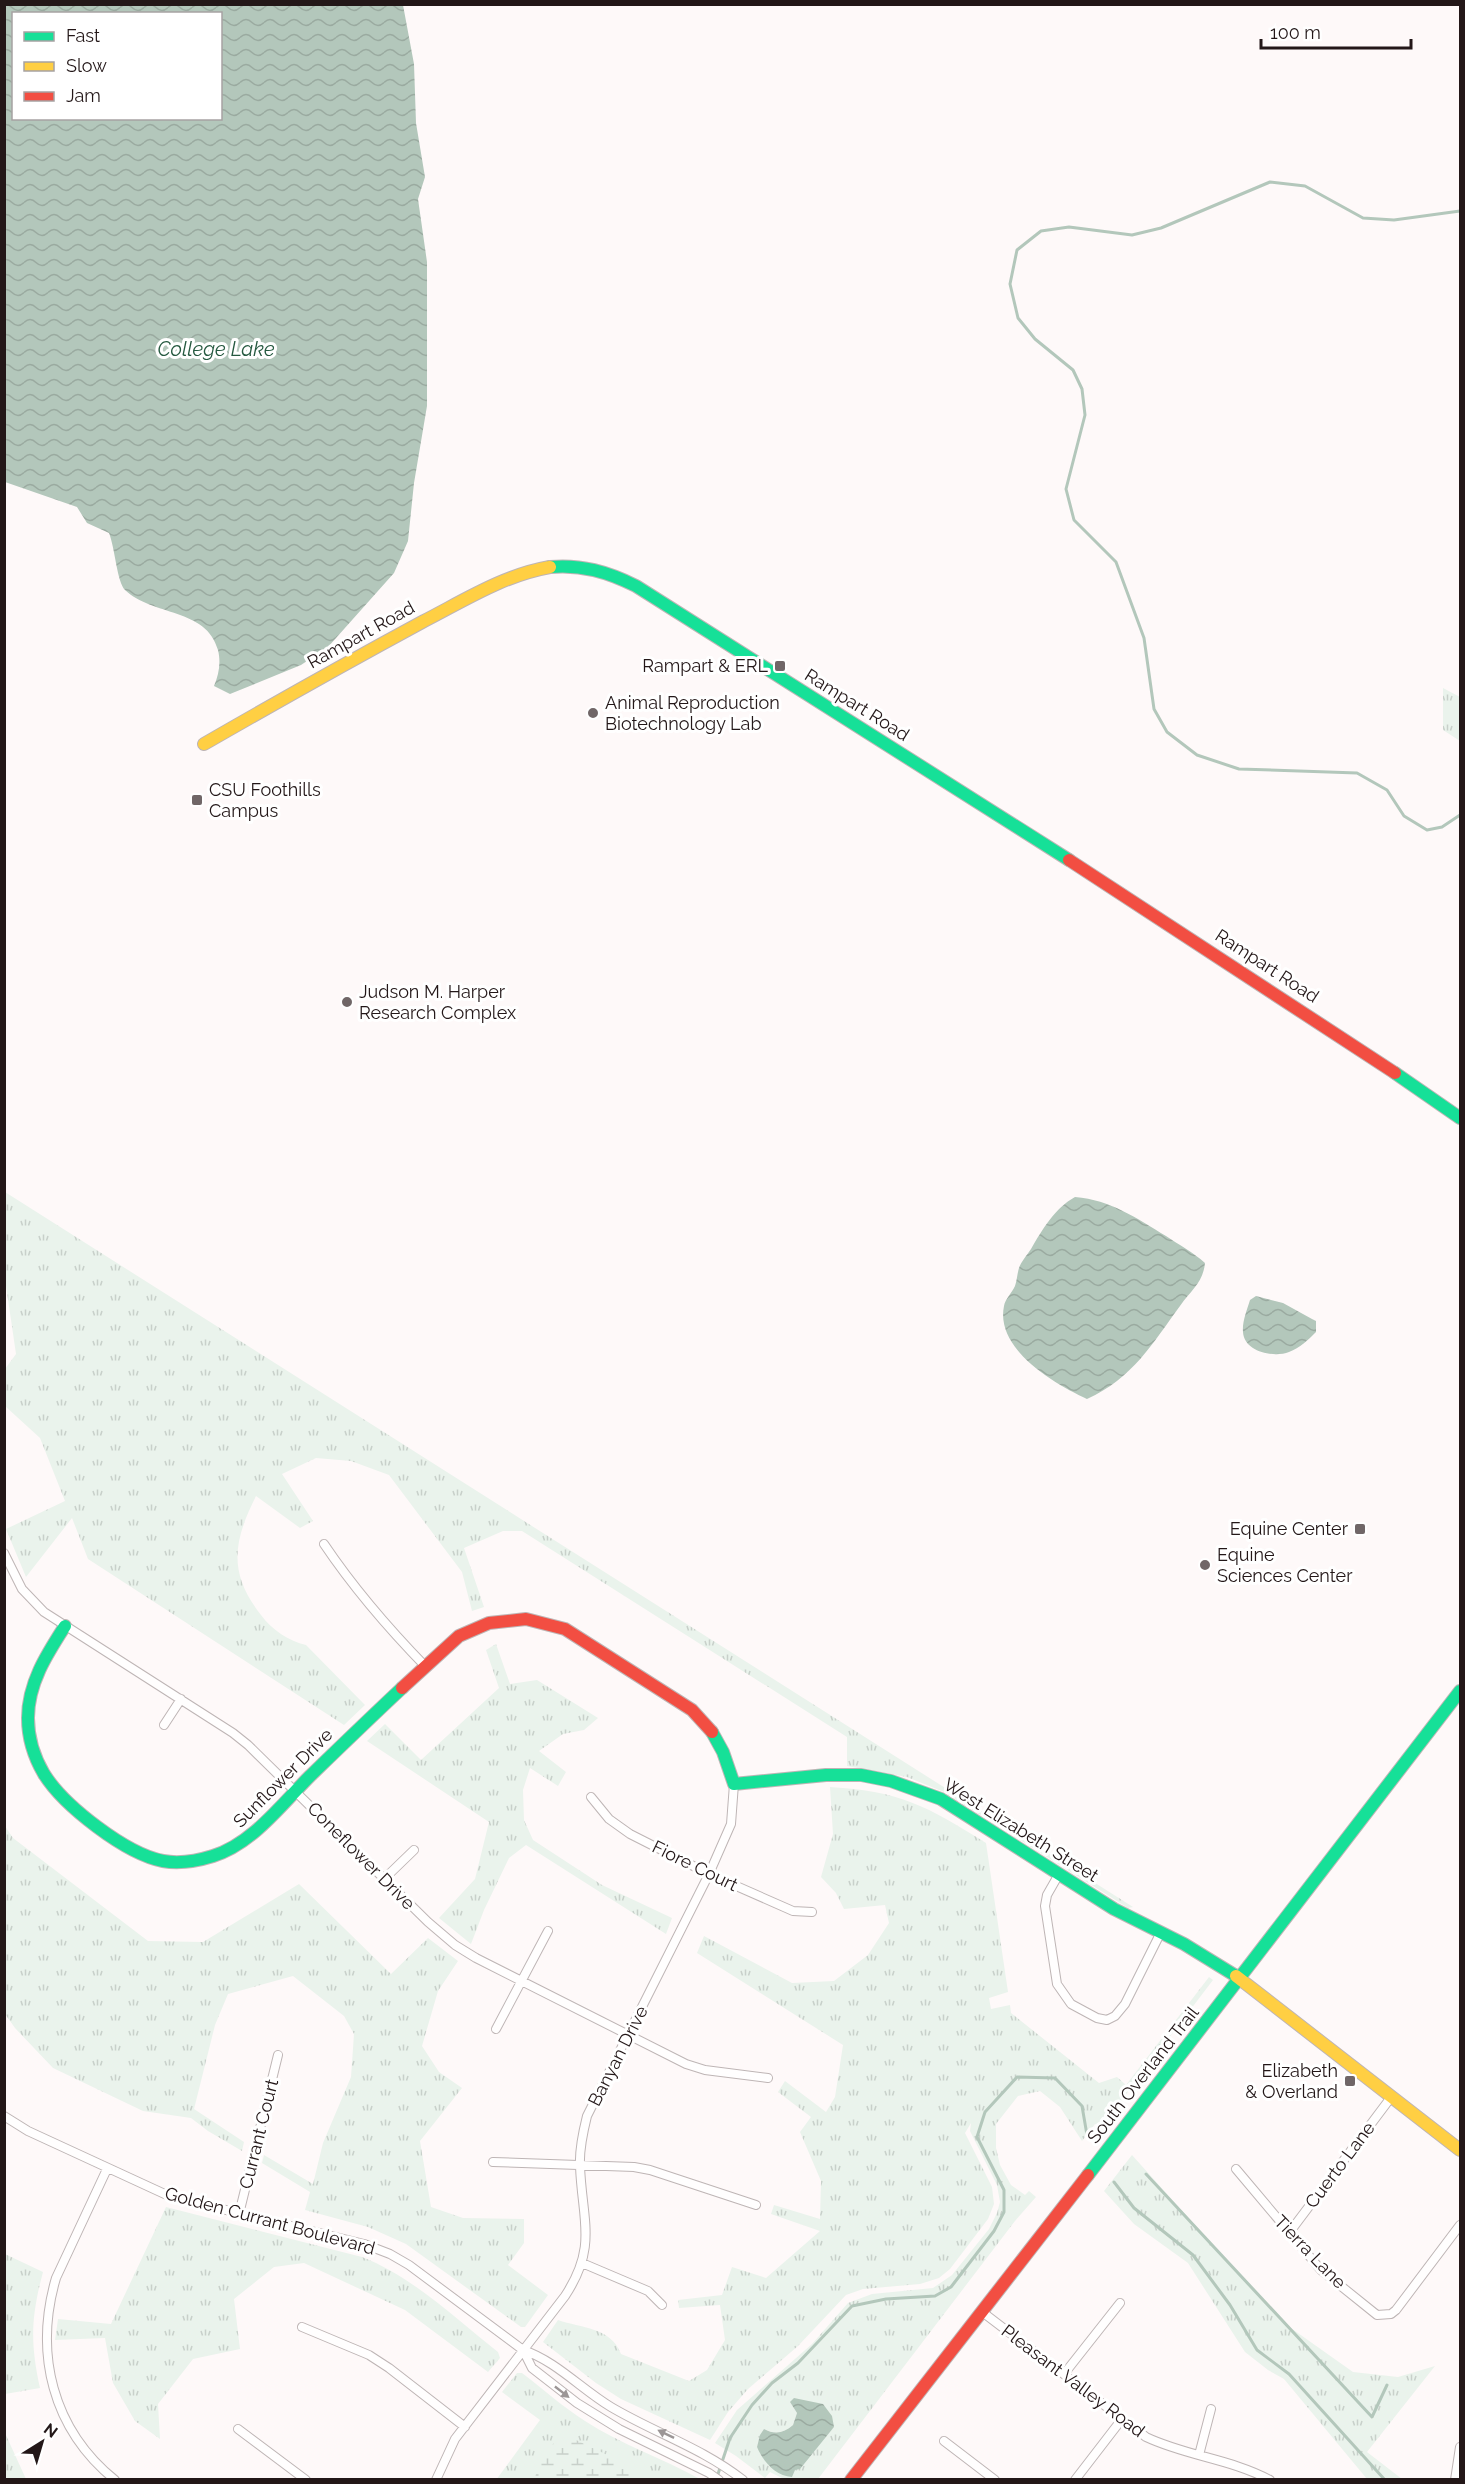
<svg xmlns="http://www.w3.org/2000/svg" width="1465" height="2484" font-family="Raleway,sans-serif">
<defs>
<pattern id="grass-tufts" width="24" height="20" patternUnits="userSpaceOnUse" patternTransform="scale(1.5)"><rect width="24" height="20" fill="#eaf3ec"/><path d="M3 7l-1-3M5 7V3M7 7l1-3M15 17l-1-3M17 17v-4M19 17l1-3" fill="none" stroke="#c8d0ca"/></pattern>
<pattern id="wetland-marsh" width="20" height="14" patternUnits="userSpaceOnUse" patternTransform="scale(1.5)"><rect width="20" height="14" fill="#eaf3ec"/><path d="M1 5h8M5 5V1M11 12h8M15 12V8" fill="none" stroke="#c8d0ca"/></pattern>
<pattern id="water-waves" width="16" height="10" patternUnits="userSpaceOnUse" patternTransform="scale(1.5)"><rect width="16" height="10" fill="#b3c7bb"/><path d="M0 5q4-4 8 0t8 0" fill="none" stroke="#9aaaa0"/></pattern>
</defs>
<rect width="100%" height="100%" fill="#fef9f9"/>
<path fill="url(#grass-tufts)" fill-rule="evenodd" d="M1443,688L1460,697V741L1443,730Z
M5,1192L1133,1907L1128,1908L944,1792L907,1777L847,1766V1737L522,1531H503L464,1548L484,1607L472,1611L462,1572L389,1475L351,1461L316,1458L282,1474L313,1521L300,1528L256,1496C233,1542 228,1573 261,1615C272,1630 289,1641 306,1645L365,1705L344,1725L88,1559L72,1518L26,1577L6,1529L65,1501L40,1438L5,1406V1369L16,1354L5,1279Z
M496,1644L510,1684L537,1680L598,1718L584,1730L563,1734L539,1751L566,1772L558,1786L530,1768L523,1790L524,1820L533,1840L602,1885L672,1918L666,1934L526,1845L509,1858L484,1910L471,1944L439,1918L475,1879L489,1822L367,1741L385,1724L421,1760L499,1688L486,1650Z
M830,1787C900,1791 927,1806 986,1843L1008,1992L989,1998L991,2009L1010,2005L1011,2013L1099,2083L1117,2077L1126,2085L1209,1977L1213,1980L1102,2126L1095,2124L1082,2141L1060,2107L1040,2091L1018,2096L996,2124V2148L1000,2165L1011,2185L1025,2195L1029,2191L1036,2197L1015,2221L818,2479H784L770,2472L765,2478L736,2456L715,2443L737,2410L812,2344L848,2303L872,2294L933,2288L952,2275L989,2229L997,2213L1000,2202L997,2185L970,2131L971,2123L965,2133L992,2187L994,2204L988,2219L950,2269L939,2278L920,2284L863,2289L846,2295L798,2346L748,2389L728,2412L710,2440L621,2399L596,2383L543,2342L558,2320C581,2328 611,2327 621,2354L689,2381L707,2370L725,2340L720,2305L679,2308L678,2300L722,2295L732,2267L766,2278L820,2231L771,2214L774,2205L820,2219L821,2181L800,2132L811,2117L778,2092L785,2081L826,2112L835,2097L843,2045L697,1953L704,1936L792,1983L834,1981L868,1955L889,1923L885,1905L844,1909L836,1893L821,1877L833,1834ZM790,2402L834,2427L795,2470L770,2467L757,2447L764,2429C775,2435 784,2433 793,2425L797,2413Z
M5,1826L13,1838L148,1941L203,1942L299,1884L391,1974L428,1938L458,1961L438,1991L422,2046L439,2072L462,2088L420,2141L431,2207L463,2218L524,2219V2243L508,2265L548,2295L525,2327H521L406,2244L368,2227L305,2210L310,2192L262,2163L264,2155L313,2184L323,2143L351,2077L354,2034L344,2016L293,1976L228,1994L215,2025L194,2109L244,2142L242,2151L208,2131L191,2118L143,2111L53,2068L15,2028L5,2014Z
M1132,2155L1281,2321L1353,2372L1398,2377L1435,2366L1367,2452L1402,2479H1367L1284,2379L1268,2370L1245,2352L1188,2263L1134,2224L1104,2191Z
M166,2207L362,2257C413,2277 455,2318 498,2352L500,2358L488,2372L405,2310L304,2263L274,2267L234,2299L240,2349L193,2359L158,2404L160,2439L135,2421L113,2383L105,2338L55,2340L58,2319L111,2324Z
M5,2254L43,2272C31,2317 30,2342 40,2388L5,2394Z
M517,2373H522C543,2389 563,2407 585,2421C620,2444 662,2458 700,2479L496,2480L540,2420L502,2392Z
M5,2433L26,2479H5Z"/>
<path fill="url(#wetland-marsh)" d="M570,2437L630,2466L651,2479H535C538,2460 549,2439 570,2437Z"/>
<path fill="url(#water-waves)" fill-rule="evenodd" d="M5,4L403,5L414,64L416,123L425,177L418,199L427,262V406L414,483L408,541L394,573L328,647L301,665L230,694L214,686C219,674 221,663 218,650C207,608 152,616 125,590C117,582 115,548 109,533L87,523L77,507L5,482ZM14,14H220V118H14Z
M1075,1197C1111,1200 1136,1218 1166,1236C1179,1245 1193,1252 1205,1263C1203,1283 1191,1290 1180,1306C1152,1344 1133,1378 1087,1399C1054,1384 995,1349 1004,1306C1005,1299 1012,1293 1015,1286C1017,1280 1017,1275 1019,1268C1021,1262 1027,1255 1031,1249C1042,1230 1055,1208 1075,1197Z
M1256,1296L1283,1303L1312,1319L1316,1321V1332C1308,1340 1300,1348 1289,1352C1274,1358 1244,1352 1243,1332C1242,1322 1247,1310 1250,1300Z
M794,2398L823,2404L832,2416L834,2427L800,2469L795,2470L792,2477C775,2476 763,2461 757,2447L760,2435L764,2429C775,2435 784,2433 793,2425L797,2413L790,2402Z"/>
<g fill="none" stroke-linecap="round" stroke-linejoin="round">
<path stroke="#b3c7bb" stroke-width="3" d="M1460,211L1394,220L1363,218L1305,186L1270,182L1161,228L1132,235L1069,227L1041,231L1017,250L1010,284L1018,318L1035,339L1073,370L1082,389L1085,415L1066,489L1074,520L1116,562L1144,638L1154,709L1167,732L1197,755L1239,769L1357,773L1387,790L1404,816L1427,830L1442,827L1460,815
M1146,2174L1372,2417L1387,2385
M1114,2182L1134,2208L1193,2255L1230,2305L1257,2350L1289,2374L1385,2480
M717,2477L730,2438L752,2405L772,2383L798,2363L852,2306L886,2299L935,2296L951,2287L994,2231L1004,2212V2190L977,2137L985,2112L1017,2077L1055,2078L1082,2106L1087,2135"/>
<defs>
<path id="street" d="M324,1544C355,1590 387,1627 426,1667
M4,1553L22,1589L44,1612L233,1733L248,1745L428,1922L455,1945L476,1958L686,2064L705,2070L768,2078
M164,1725L181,1699
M591,1797L609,1819L630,1834L709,1874L793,1911L812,1912
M1059,1874L1047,1895L1045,1906L1057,1984L1071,2004L1097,2018L1107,2020L1115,2016L1125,2004L1161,1932
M384,1879L414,1850
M496,2029L548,1931
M4,2116L28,2131L169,2196L364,2244L390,2254L409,2265L523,2350C556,2361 581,2389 611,2407C655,2433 702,2448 743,2480
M493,2162L634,2167L650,2170L756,2205
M107,2169L56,2278C34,2353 52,2429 115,2480
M1236,2169L1321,2270L1377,2315L1391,2314L1396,2310L1460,2225
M239,2214L278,2055
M1289,2233L1392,2096
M582,2263L648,2291L662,2305
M981,2311L1146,2437C1186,2456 1231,2459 1270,2480
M302,2327L369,2355L389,2368L465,2427
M523,2350L532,2368L577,2403L619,2429L709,2473L719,2480
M1064,2374L1120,2303
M238,2429L306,2480
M944,2441L995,2480
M1199,2455L1211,2409
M436,2480L455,2439L565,2296C598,2246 582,2220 580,2166C579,2149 583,2132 587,2116L709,1874L731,1824L734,1784
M1075,2480L1122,2419
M1455,2480L1460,2447"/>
<path id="fast" d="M550,567C581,564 608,572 636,586L1069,860
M1395,1073L1460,1118
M65,1626C47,1654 28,1683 28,1718C28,1737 34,1757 44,1774C64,1806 126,1854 163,1861C180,1864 197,1861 213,1856C252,1844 281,1805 310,1776C340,1747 371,1717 402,1688
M712,1732L723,1752L734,1784L826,1775H861L891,1781L941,1799L1114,1909L1184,1944L1236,1976
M1088,2175L1460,1691"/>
<path id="slow" d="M204,744C277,702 350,661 424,621C465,600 504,575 550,567
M1236,1976L1460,2150"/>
<path id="jam" d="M1069,860L1395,1073
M402,1688L459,1636L489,1623L526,1619L565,1629L692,1710L712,1732
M851,2480L1088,2175"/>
</defs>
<use href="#street" stroke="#beb5b5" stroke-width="10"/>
<use href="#fast" stroke="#beb5b5" stroke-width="14"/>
<use href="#slow" stroke="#beb5b5" stroke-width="14"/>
<use href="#jam" stroke="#beb5b5" stroke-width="14"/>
<use href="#street" stroke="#fffefe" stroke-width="8"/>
<use href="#fast" stroke="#16e098" stroke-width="12"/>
<use href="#slow" stroke="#ffcf43" stroke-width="12"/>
<use href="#jam" stroke="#f24e42" stroke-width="12"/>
</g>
<defs><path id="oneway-solid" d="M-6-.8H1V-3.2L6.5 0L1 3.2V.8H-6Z" transform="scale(1.5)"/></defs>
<g fill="#9c9696">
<use href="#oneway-solid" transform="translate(562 2392) rotate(38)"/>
<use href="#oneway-solid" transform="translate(666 2434) rotate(-154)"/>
</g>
<g fill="#706667" stroke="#fff" stroke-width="2">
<rect x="774" y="660" width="12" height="12" rx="3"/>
<circle cx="593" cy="713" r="6"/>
<rect x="191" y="794" width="12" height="12" rx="3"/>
<circle cx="347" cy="1002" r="6"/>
<rect x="1354" y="1523" width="12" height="12" rx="3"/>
<circle cx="1205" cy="1565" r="6"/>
<rect x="1344" y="2075" width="12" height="12" rx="3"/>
</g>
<g text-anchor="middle" stroke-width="6" stroke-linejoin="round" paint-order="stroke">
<g font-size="18" fill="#231718" stroke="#fff">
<text transform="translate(361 635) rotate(-29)" y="6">Rampart Road</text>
<text transform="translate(857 705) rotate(32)" y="6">Rampart Road</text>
<text transform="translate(1267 966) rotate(33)" y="6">Rampart Road</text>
<text transform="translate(283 1778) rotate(-45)" y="6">Sunflower Drive</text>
<text transform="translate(1021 1830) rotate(32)" y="6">West Elizabeth Street</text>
<text transform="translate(361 1856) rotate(45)" y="6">Coneflower Drive</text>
<text transform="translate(695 1866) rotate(26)" y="6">Fiore Court</text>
<text transform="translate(618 2056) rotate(-63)" y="6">Banyan Drive</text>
<text transform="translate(1143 2075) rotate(-52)" y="6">South Overland Trail</text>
<text transform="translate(259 2134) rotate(-76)" y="6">Currant Court</text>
<text transform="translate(1340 2165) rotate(-53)" y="6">Cuerto Lane</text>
<text transform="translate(270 2221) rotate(15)" y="6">Golden Currant Boulevard</text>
<text transform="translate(1310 2252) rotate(46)" y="6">Tierra Lane</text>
<text transform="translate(1073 2381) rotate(37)" y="6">Pleasant Valley Road</text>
</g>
<g font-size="18" fill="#231718" stroke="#fff" text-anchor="start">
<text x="768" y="672" text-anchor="end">Rampart &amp; ERL</text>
<text x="605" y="709">Animal Reproduction<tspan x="605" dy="21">Biotechnology Lab</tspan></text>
<text x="209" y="796">CSU Foothills<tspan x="209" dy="21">Campus</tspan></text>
<text x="359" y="998">Judson M. Harper<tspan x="359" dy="21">Research Complex</tspan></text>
<text x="1348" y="1535" text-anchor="end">Equine Center</text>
<text x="1217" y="1561">Equine<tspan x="1217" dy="21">Sciences Center</tspan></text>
<text x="1338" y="2077" text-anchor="end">Elizabeth<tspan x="1338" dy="21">&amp; Overland</tspan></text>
</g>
<g font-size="20" font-style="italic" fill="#255940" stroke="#fff">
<text x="216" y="356">College Lake</text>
</g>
</g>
<rect width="1465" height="2484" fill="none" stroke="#231718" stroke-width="12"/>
<rect x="12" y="12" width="210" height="108" fill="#ffffff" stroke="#a7a2a3" stroke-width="1.5"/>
<rect x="24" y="32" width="30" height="9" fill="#16e098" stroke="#a7a2a3" stroke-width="1.5"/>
<text x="66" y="42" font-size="18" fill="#231718">Fast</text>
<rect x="24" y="62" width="30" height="9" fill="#ffcf43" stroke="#a7a2a3" stroke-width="1.5"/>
<text x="66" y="72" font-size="18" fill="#231718">Slow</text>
<rect x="24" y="92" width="30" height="9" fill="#f24e42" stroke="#a7a2a3" stroke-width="1.5"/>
<text x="66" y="102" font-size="18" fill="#231718">Jam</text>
<g transform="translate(42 2442) rotate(37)" stroke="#ffffff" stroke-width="4.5" paint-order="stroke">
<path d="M0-4.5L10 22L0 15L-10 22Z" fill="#231718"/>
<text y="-9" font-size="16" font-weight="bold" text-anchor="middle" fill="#231718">N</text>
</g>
<path d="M1261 39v9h150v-9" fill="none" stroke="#231718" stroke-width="3"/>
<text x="1270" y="39" font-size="18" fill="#231718" stroke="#ffffff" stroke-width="4.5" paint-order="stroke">100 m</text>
</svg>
